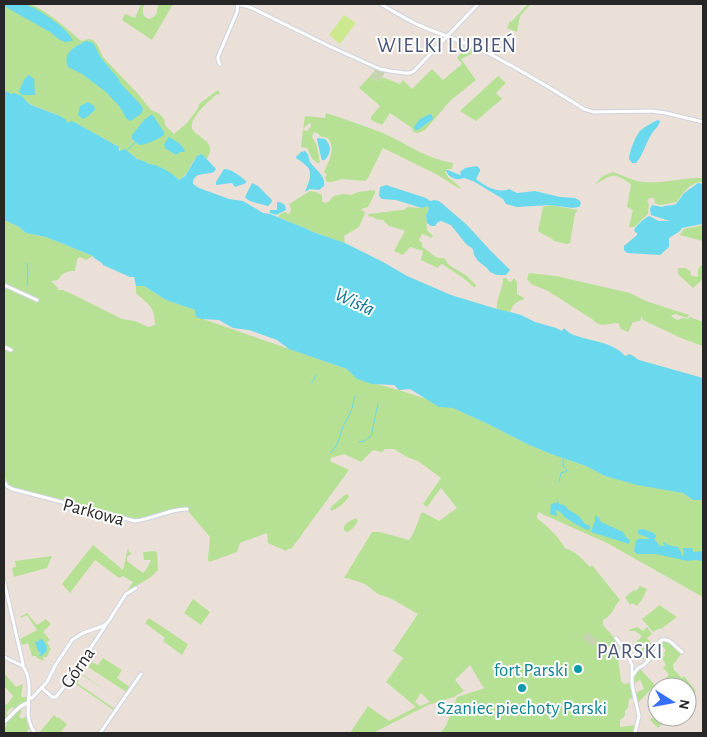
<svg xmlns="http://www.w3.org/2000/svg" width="707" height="737" font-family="'Alegreya Sans',sans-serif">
<rect width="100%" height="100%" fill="#eae0d8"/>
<path fill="#b6e194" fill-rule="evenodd" d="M4,4C12,4 25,2 32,5C47,11 69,30 81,41L89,39L93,40L97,44L103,57L138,94L151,110L160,114L164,119L165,125L174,134L187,123L198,108L199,104L218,90L220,95L217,94C210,100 190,117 192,128C193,132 197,134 200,136C204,140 209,142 210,148C211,152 209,155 207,159L204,156L201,155C192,158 191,168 185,175C183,177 181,178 179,180C173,174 157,164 149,164C145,162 140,161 136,158C129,153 129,152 120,151L119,147L76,123H68L65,119L60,116L32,105L27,102L22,97L11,94L4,91Z
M141,4H148H145L143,8V14L145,17L149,19C158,16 157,12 158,4H173L152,40L122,20L125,14L135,18Z
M528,4H531L520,16L517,32L507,28L510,21L511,22Z
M467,45L479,50L461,59L476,80L451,100L425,130L418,133L413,132L412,128L390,113L382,125L371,120V117L380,106L359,88L369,77L379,81L382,77L400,84L403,80L412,89L432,69L443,80L462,64L457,58Z
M498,76L506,83L496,93L502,99L476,121L460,111Z
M326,113C346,120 366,126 385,134C409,145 427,159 453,163L452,169H447L445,172L448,177L460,187V189L436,174L383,148L368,178L365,181L342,179L332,182H327L325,177L327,175L324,172C329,160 336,150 328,138L322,137L317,133L314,132L312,137L317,146L320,163H318C308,157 312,155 307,148L301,147L303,130L307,131L311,126V124L309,123L303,129L305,116L325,118Z
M613,172C622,175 633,181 643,182C663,184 683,177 703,178V182C692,181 682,193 677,202L660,205L655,203L654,198H650L647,201L649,204L648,214L634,227H629L633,210L627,207L631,184C611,171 614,175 595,184L603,176Z
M375,190V193L368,207L361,209L365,213L359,227L344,236L345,243L313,232L307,229L278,217L280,214L285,212L288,214L290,213L291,209L289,204L310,191L316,192L322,195V201L324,203L328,202L334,196L343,194L351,195L358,192Z
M550,205L578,210L575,214L570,243L567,244L554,241C550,236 542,235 538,231L543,207Z
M427,206L429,208L426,216L427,230L433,236L432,238L422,234L419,240L422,243V247C430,251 435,260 444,258L449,265L467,276L476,285L475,288L462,277L442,264L440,265L438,268L421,260L423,251L410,247L403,255L394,251L405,231L403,230L389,226L383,220L376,219L373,217L368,216L369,214C375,213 381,213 386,212C392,211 397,210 404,210L407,207L422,208Z
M4,220L19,227L26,233L46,237L93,256L86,260L80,257L77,259L75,271C66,271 62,273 58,280L51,281L58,288V290H63L74,295L122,319L135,321L148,327L155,325C155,307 148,304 136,293V286H144L166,300L195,310L203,319L347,369L357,379L399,390L453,408L488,424L527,444L551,454L586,466L605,476L683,493L693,500H703V597L607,543L538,512L537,518C547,526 559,537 565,548C577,552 582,559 590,567L592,565L620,600C612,609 614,614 603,620V625L619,643L617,649L621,681L624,684L630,683L632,698L629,699L628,708L625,711V716L620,720V727L635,725L632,733H440L446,726L457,697L485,688L483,687L470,665L455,680L464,691L454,697L428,705L373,733H350L368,706L389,721L416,707L386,682L403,658L393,651L418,614L392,599L378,594L365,584L347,578H344L372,532H380L409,540L413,534L422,512L439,521L457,508L441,488L427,507L423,504L441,478L418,461L409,458L394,449H385L382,452L373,450L361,462L344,454L331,458L330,461L349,470L292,548L288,549L286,551L268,543L267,533L240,543L237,552L209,562L208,560L210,537L187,510V508L136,520L11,487L4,477ZM421,693L430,702L420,706L415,702Z
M703,224V241L680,235L684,229L700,226Z
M701,265L703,266V279L693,288L678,274V268H686L691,272L690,274L692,276L698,277V270Z
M529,273L556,276L630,293L646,301L689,315L688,318L675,314L671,316L677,320L683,318L688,319L690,317L703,322V346L681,338L643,320L642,316L640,321L633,322L628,332L621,329L618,323C607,323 601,329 592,319L548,291L531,284L527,279Z
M503,278H506L509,282H511L514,278L517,282V294L524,298L523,300C516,301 513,305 510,312L497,309C496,298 503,289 503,278Z
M346,494L349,496C345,503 339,507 332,511L330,509L332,506Z
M356,518L358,521C355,526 351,532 346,532L344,530V526L348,522Z
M93,545L123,570L128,548L129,552L132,553L127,557V561L143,573L146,570L151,560H144L143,552L155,551L157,553L158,570L151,577L136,586L124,598H122L133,582L123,576L119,578L95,560L70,593L62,584Z
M52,556L47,568L14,577L12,568L16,567L15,561Z
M640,586L647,589L643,598L637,606L632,603L630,605L625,597L634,590L636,591Z
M193,599L210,612L201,625L184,613Z
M659,605L677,617L661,629L660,628L653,632L642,619L655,609Z
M27,613L37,625L46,619L51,624L43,632L50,640L47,642L51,650L49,651L48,656L46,657H43L44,661L37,658L36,656H32L28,643L22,645L20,639L37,630L27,615L21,618L20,617Z
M149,618L188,644L182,655L163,641L165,638L145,623Z
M637,627L643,631L647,627L652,634L647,638L653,645L652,651L655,653L646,662L631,647L642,636L635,631H630L628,630Z
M666,640L674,646L681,654L679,657L673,665L674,670L682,678L684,676L696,691L688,702L689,698L687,696V687H672L665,680L669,674L663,668L666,665L662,658L665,656L664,653L666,650L660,644L663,641Z
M103,658L122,670L117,678L131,688L128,693L88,667L92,662L98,665Z
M640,669L655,685L637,704L635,693L644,689L640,679L633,685C633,678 635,675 640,669Z
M76,670L122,701L115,711L70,680ZM82,675L121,700L115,709L77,683Z
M4,673L16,687L23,684L21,697H28L27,701L16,710L12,707L6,713L10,717L20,709L22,712L19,715L21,719L28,716L30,728L26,733H4V728L7,725L5,722L4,723V702L7,705L13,696L4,686Z
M657,713V717H668L658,728L650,720Z
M54,715L57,718L58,717L67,724L60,733H39Z"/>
<path fill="#c5d4af" d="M377,68L386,71L379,81L369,77Z
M588,632L598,640L593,646L582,639Z"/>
<path fill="#cce98f" d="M344,15L356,23L340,44L329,35Z"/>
<path fill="#6ad8ed" d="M4,4C11,4 21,2 27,5C39,9 70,30 73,41L65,42L60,40L50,32L4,6Z
M86,41L91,42L94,44L101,58L118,78L121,84L141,105L143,109L141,114L130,121L126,118L120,107L106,92L82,74L68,67C62,52 75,47 86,41Z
M29,75L34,79L35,95H22L19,92C21,86 24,78 29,75Z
M4,90L8,92L11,94L14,93L22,96L27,102L31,105L60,116L65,119L68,123L71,121L76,123L119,147V151L125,149L137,159L146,162L149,164C157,164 173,173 179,180L185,176L197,156L201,154L204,156L216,169L214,172C205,175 193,172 193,184L199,188L229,199L243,201L263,213L270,214L307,229L313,232L345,243L383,262L407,276L451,295L497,309L510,312L521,315L535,322L556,328L562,331L564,328C567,331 570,334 574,335C589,341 614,342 625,356L630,354L639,360L703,378V500H693L683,493L637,485L605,476L586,466L551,454L527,444L488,424L453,408L439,407L410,389L399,390L394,385L372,384L357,379L347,369L289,349L277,340L249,330L233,328L219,320L203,319L196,317L195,310L166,300L144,286H136L134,277H130L103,265L102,263L94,258L93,256L46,237L26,233L19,227L4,220Z
M88,102L94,106L95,110L87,117L83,119L78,115L80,106Z
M152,114L164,132V135C158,139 146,145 139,145L132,139V135L144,120Z
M430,114L432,115L433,119L418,130H415L414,127L420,119Z
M658,120L660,121C659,126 656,128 653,132C646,141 644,154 636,163H632L629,159C629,153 636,134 641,130C646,126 653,122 658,120Z
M169,137L179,143L185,150L184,152H180L176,155L165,148L164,144Z
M317,138L325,139C332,146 331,153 325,160H322L321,157L317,139Z
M305,151C309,154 308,157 310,162C316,171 326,175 324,186L319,190L310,189L305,192C306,188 308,185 309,181C313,168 306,165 296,158V157L301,152Z
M477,166L480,169V171L476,179C484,186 499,194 509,189L517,193L535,191L560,197L575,198L580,201L581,204L579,207L572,208L550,205L517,207L506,204L503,199L473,181L464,178C457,181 448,178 446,170H448L460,175L461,174L460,172L465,168Z
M224,169C232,169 240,176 246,181V183L235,187L232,183L216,185V182Z
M252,183L258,186L272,200C272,203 270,204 268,206C261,204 248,202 245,197Z
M698,183L703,184V222L702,224L682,228L680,231L669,238V247L660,255L627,253L624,250V246L637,235V233L634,231L635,228C637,225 646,217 649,216L659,221H670L651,215L650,209L652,205L662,207C667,204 673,207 677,203C678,202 681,197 682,196C684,192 693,187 698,183Z
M386,185L426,198L430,201L434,200L439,201L466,224L489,249L510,270L506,275H497L490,272L487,268L478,261L474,255L473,249L466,244L451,225L441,221L438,222L435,226H431L427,223L426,216L429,208L427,206L422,208L396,200L382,199L379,196L380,187Z
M278,202H280L285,205L286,210L276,215L270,213V210H277V203Z
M558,501L559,504L564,505L569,510L579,516L584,523L590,526V529L587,530L585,529C579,526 572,522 566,518C562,515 562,512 556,510L557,516L550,514L551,504L556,503Z
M595,515L598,517L601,522L623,532L626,537L630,540L629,544L591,532L594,523L595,521Z
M643,529L654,533L656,536L655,540L660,546H665L663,543L664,542L668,545L678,547L681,552L682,557L684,553L683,548H692L693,550V552L703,551V561L694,560L688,561L656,554H637L634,551L636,541L638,539H649L647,537L638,534V530Z
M40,639L43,640L47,647L46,652L41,656L39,655L41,653L38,651L35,642L39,641Z"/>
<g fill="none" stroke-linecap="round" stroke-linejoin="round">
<path stroke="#6ad8ed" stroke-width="1" d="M127,150L135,143
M27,286L28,271L27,263
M312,383L316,375
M359,442L364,441L371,436L378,404
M330,453C338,447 339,438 342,429C344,423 349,417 351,411C353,407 353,401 355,396
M559,482L561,473L567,471L566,469L563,466V459"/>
<defs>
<path id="minor" d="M239,4L252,8L331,47L380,69L390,71L405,73H410L414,71L478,4
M381,4C394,12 407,20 421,26C439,34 459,40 478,48C514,66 549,87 584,109L594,112L651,111L666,113L703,122
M220,64L218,60V57L237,12L238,4
M4,285L37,300
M4,347L11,350
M4,482L7,486L12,489L135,521C153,519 169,509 187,509
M4,581L23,664V666
M616,638L626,652L632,665V685L639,716L635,733
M4,657L23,666C38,690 19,711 35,733
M633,675L638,668L644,665L656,652L660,641C669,636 675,647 682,652
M42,688L52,697H56L67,683L106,625
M30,698H32L47,682L55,666L72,640L83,633L103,626L108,622L126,594L136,588
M4,722C12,716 18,705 28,703
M100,733L141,674"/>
</defs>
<use href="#minor" stroke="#cdd3e0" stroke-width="5"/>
<use href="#minor" stroke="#fff" stroke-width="3"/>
</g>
<g fill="#0f9aa8" stroke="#fff" stroke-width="2">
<circle cx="578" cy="669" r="5"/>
<circle cx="522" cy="688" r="5"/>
</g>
<g text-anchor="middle" stroke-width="4" stroke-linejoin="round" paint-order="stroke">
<g font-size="19" fill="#272727" stroke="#fff">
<text transform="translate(94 511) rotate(15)" y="7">Parkowa</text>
<text transform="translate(77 667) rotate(-55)" y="7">Górna</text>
</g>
<g font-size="19" fill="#0d838f" stroke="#fff" text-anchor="end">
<text x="568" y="676">fort Parski</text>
<text x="522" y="714" text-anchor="middle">Szaniec piechoty Parski</text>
</g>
<g font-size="20" font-style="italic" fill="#0d7495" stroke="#fff">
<text transform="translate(355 301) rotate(25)" y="7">Wisła</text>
</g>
<g font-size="21" letter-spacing="1" fill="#485577" stroke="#fff">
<text x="447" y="52">WIELKI LUBIEŃ</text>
<text x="630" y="658">PARSKI</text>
</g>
</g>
<rect width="707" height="737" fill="none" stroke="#272727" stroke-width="10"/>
<g transform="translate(672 702) rotate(101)"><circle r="24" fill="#ffffff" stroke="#a9a9a9"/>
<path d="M0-4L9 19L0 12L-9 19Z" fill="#366ff9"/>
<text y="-8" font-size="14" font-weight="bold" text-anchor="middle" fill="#272727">N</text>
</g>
</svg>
